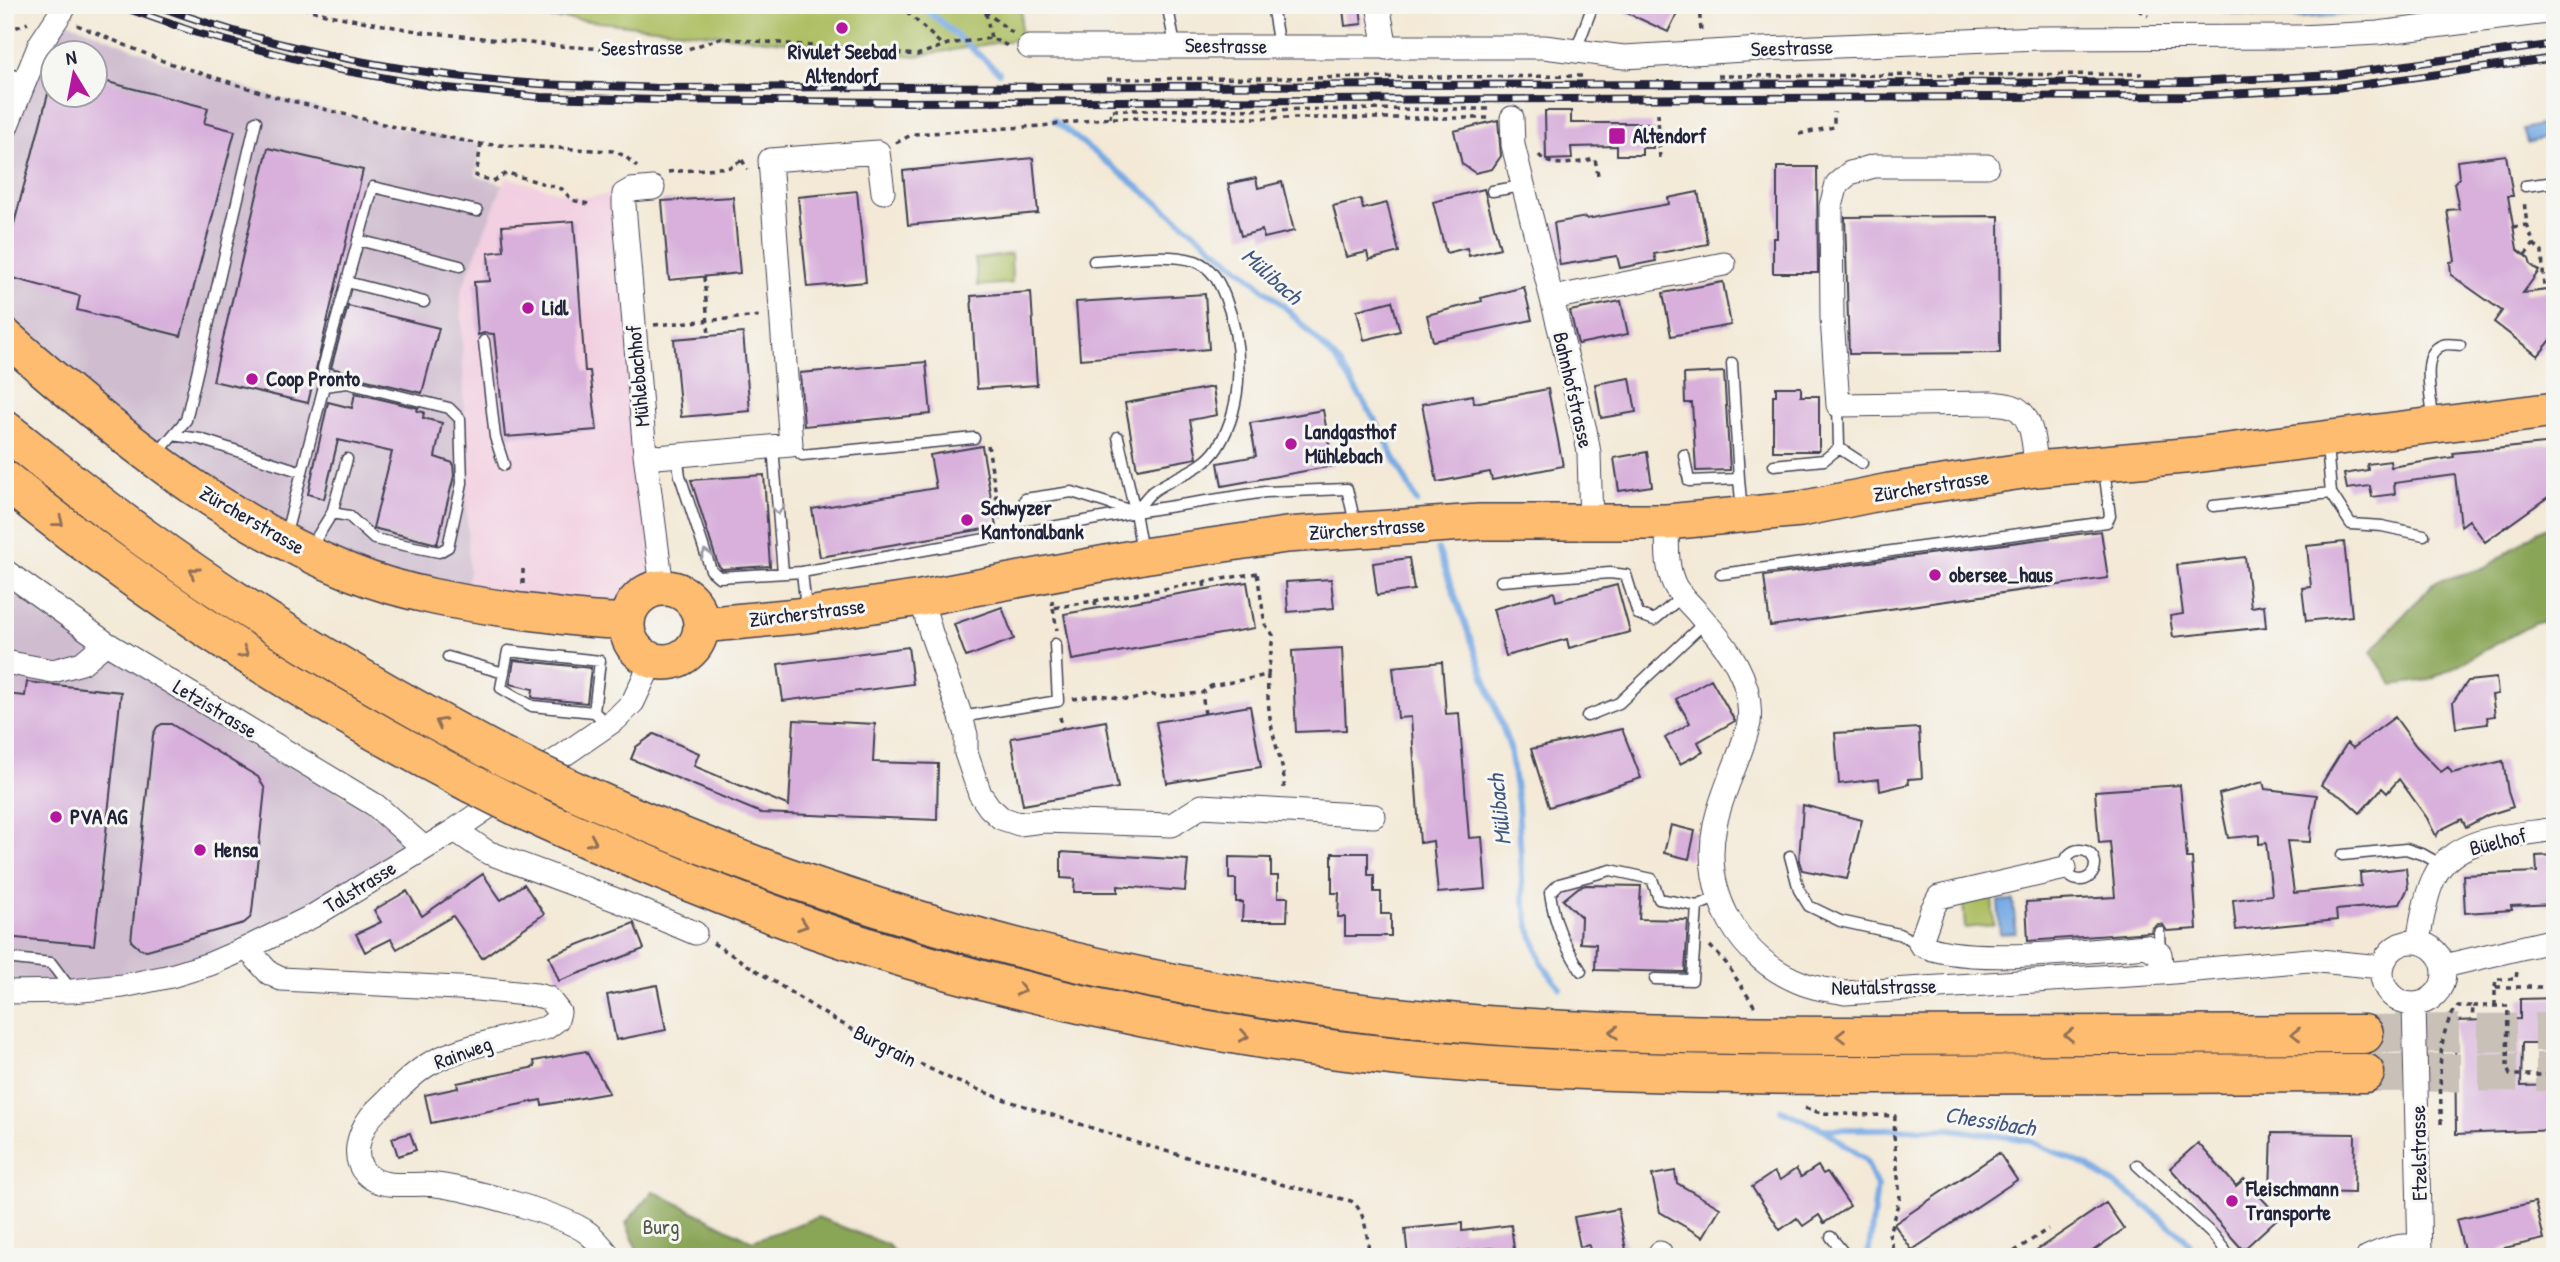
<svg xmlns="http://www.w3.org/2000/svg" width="2560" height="1262" font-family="'Patrick Hand',sans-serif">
<rect width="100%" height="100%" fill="#f6f6f2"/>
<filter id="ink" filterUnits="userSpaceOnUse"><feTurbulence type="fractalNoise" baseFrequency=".0143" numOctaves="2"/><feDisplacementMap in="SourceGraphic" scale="14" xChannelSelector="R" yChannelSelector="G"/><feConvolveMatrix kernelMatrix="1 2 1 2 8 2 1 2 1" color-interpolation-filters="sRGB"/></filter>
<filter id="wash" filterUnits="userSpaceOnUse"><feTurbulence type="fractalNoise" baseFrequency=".00686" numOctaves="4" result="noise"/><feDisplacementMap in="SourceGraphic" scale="28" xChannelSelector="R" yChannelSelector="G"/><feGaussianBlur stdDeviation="1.57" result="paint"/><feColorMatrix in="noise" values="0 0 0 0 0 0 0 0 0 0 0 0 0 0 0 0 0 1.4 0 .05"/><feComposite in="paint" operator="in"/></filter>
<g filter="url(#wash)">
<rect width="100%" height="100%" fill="#f3e9d6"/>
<path fill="#f2cfe1" d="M506,177L578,197L624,194L662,587L649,591L638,598L630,608L464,603L469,573L461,292Z"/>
<path fill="#cfbdcf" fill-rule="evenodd" d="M59,18L163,61L275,97L395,127L481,144L476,176L503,184L461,292L469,573L464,603L307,553L5,336V124ZM52,52H94V94H52Z
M5,571L424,848L210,964L5,992Z"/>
<path fill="#acbe61" stroke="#67704e" stroke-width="2" d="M561,5H1022L1020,39L916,56L562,18Z
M1011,254L1012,283L978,286L975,259Z
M1992,896L1994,925L1965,928L1963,902Z"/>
<path fill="#89a557" stroke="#566449" stroke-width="2" d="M2555,524V619L2533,624L2430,680L2393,685L2371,652L2395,624L2435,582L2485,568L2538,531Z
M653,1191L752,1241L818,1217L888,1245L898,1257H640L626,1223Z"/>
<path fill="#78aae4" stroke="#4d6690" stroke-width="2" d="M408,5H559L560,19L413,6Z
M2203,5H2436C2368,12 2267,30 2203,5Z
M2555,121V135L2527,143L2523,129Z
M2013,900L2016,933L2000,934L1998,901Z"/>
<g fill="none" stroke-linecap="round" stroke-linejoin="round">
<path stroke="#78aae4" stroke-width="6" d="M921,5L999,72
M1054,120L1244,272L1288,310L1339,363L1375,420L1417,502
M1438,549L1510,748L1518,803L1523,896L1529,926L1542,964L1560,988
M1781,1110L1823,1129L1866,1160L1877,1187L1868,1257
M1823,1129H1950L2027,1140L2087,1166L2138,1200L2185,1238L2198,1257"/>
</g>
<g id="blocks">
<path fill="#d8b0db" d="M1610,5H1681L1668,32Z
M1360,7L1362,24L1345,26L1343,9Z
M96,79L208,108L204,123L235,131L181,336L77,310L80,296L5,276V258L48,94H94Z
M1545,111H1571V123H1652L1653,148H1642V155H1617V146L1571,147L1572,159L1546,160Z
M1498,120L1501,156L1492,169L1475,173L1462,164L1454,131Z
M268,148L363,170L308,403L213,381Z
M2506,155L2513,196H2508L2517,249L2529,259L2531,265L2539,271L2523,293L2555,289V335L2538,356L2494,322L2502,311L2451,275L2450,262L2455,261L2447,210L2459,209L2454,183L2459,178L2457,161Z
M1033,158L1038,213L908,225L903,171Z
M1777,167H1817L1818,273H1773V238H1777Z
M1256,178L1258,188L1282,182L1294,231L1264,238L1262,230L1241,236L1228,184Z
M1484,189L1500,248L1469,256L1467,248L1446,253L1433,202Z
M857,191L866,282L807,287L798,197Z
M1698,192L1708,244L1654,254L1656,261L1620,268L1617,256L1560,265L1554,223L1586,217L1587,219L1669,204L1668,198Z
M733,197L740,273L669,280L662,201Z
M1361,199L1363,209L1387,203L1399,252L1369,260L1367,252L1346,257L1333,206Z
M1999,216L2000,353L1849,354L1845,217Z
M574,221L585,371H590L597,430L505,437L494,334L484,333L478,335L474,282L490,281L488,253L504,251L502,226Z
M1723,282L1731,325L1671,336L1663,293Z
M1524,287L1532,320L1433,341L1427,315L1482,301L1481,298Z
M1031,292L1037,385L977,389L971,296Z
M1205,294L1209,349L1080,359L1076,302Z
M1392,301L1400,331L1364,340L1357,310Z
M1621,301L1628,334L1578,344L1570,311Z
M348,306L439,328L422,393L358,378L359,375L331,368Z
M743,333L750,411L681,417L674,339Z
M926,362L931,414L804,426L800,373Z
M1724,372L1730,470L1696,471L1692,403H1685L1684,374Z
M1630,378L1636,412L1601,418L1595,384Z
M1213,387L1217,415L1190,420L1197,458L1137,469L1125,403Z
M1776,387H1801V396H1819V451H1773V395H1776Z
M1548,389L1563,466L1492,480L1490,472L1437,482L1422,404L1473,395L1474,403Z
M355,393L418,408L417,411L424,412L423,418L442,423L435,457L453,463L454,476L437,544L373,528L392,452L338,440L324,499L308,494L328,402L352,408Z
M1323,410L1333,466L1222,486L1218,463L1256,456L1250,423Z
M2555,443V492L2485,542L2469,520L2461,526L2455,475L2394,483L2395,494L2372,497L2370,486L2347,489L2344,474L2368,470L2367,464L2390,461L2391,467L2454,457L2453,453Z
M982,446L996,527L820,557L812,509L936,488L930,455Z
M1647,452L1652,486L1619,491L1614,458Z
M764,475L770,566L722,569L718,565L691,480Z
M2101,531L2108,578L1770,626L1764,576Z
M2344,542L2352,616L2306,621L2302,588L2311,587L2307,546Z
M2245,557L2251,607L2264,605L2266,627L2173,637L2170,616L2183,614L2177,565Z
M1409,558L1414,590L1377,595L1373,563Z
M1331,579L1334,608L1288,612L1286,582Z
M1247,582L1255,628L1072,660L1064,614Z
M1617,585L1630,632L1569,648L1567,639L1506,656L1493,609L1554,592L1556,601Z
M1002,607L1014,639L966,657L954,624Z
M908,647L913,684L783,701L778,664Z
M1342,648L1346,730L1296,732L1292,651Z
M514,660L591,668L587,703L534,698L532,697L533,689L510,684Z
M1442,662L1446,714L1459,713L1469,838L1482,837L1486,889L1438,893L1433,841L1420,843L1411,717L1398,718L1393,667Z
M2496,678L2498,694L2492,695L2495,716L2487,717L2488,724L2456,728L2453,702L2468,681Z
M1711,679L1735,721L1698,742L1703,752L1680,764L1665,738L1690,723L1676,699Z
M27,682L121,692L94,945L5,937V694L25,696Z
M1250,706L1261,767L1167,783L1156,722Z
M2395,717L2416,746L2441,772L2448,767L2452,773L2503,761L2508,792L2513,807L2488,815L2466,827L2462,819L2440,830L2436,836L2427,818L2399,779L2387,793L2382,788L2360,813L2345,799L2321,785L2347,743L2353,748Z
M794,720L875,724L873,762L938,764L937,820L761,813L631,759L636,747L654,734L699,753L694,766L789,806Z
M1106,721L1118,788L1023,805L1011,738Z
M162,724H171L258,777L265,789L252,912L250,918L244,923L147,950L140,949L131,941L153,735L157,727Z
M1919,728L1922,778L1908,779L1909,784L1880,791L1879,779L1839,784L1835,733Z
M1622,729L1641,778L1549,807L1531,749Z
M2263,782L2265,789L2317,795L2311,826L2310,842L2287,841L2294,893L2361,886L2360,873L2406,868L2408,888L2400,904L2336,910L2337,920L2236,930L2233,900L2272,895L2266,843L2259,844V835L2228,838L2219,794Z
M2180,785L2187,858H2192L2197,929L2167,931L2163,925L2158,924L2152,928L2151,932L2028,941L2026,902L2115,897L2110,842L2099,843L2095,791Z
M1803,805L1862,820L1847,879L1802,870L1799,861Z
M1671,825L1695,831L1689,859L1664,853Z
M1061,852L1188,860L1185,891L1118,886V892H1074L1075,879L1061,878Z
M1332,853H1368V875H1374V892H1381V914H1391V936H1345V917H1338L1339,893H1332Z
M2555,855V904L2511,906L2512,910L2465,913L2463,875L2537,872L2536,856Z
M1229,857L1271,858V876H1278V897H1288L1287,921H1242L1243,902H1236V879H1229Z
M483,874L501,900L524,884L544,914L482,958L453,916L397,949L391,939L365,952L356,934L381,922L374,910L407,891L422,916Z
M1586,885L1641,886L1639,919L1688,920L1685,972L1595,970L1596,944L1580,943L1581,917L1563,900L1579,887Z
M634,923L644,949L559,981L549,956Z
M657,985L666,1030L616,1040L607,995Z
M2555,998V1043H2522L2521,1086L2555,1085V1130L2456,1134L2455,1021L2520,1019V999Z
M586,1051L609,1093L542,1105L541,1100L431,1123L425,1095L458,1088L457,1083L535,1067L534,1061Z
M410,1133L416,1150L398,1156L392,1138Z
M2272,1133L2355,1134L2354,1193L2270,1191Z
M2198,1143L2236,1186L2244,1179L2279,1217L2243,1250L2170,1168Z
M1999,1153L2017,1180L1912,1250L1894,1224Z
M1818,1166L1823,1174L1827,1172L1850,1206L1824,1223L1819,1215L1803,1226L1797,1218L1780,1230L1752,1187L1774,1172L1780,1180L1796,1169L1801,1177Z
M1675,1171L1677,1183L1720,1208L1703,1237L1660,1212L1652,1175Z
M2535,1202L2544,1239L2500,1249L2501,1257H2466L2456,1220Z
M2106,1203L2124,1229L2084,1257H2026Z
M1618,1209L1626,1250L1591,1256L1589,1245L1580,1247L1574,1217Z
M1462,1223V1231L1511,1225L1515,1257H1494L1493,1248L1408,1257L1405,1229Z"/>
</g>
</g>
<g filter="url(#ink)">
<use href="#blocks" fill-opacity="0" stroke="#414052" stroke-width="2"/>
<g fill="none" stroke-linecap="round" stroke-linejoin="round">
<path stroke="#c9c1b7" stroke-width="38" stroke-dasharray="38 19" stroke-linecap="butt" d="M2364,1034L2555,1032
M2365,1073L2555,1072"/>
<defs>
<path id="service" d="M1272,5L1279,47
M1168,8L1175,46
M1576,50L1593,5
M5,70L26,82
M2525,186L2555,182
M1492,191L1523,186
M358,240L460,266
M1094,261C1126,260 1164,252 1195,261C1212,267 1219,282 1225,297C1243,343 1245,403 1218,447C1203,471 1173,476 1152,492C1146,497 1140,506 1135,512
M347,282L424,302
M484,341L495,437L504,465
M1732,363L1739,479
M324,386L323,368L373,187L477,211
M2433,419C2432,400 2419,352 2443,345C2447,343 2456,345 2460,345
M173,435L200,439L302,472L285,537
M1118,437L1135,512
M791,445L802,455L974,438
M773,446L783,573
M1839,448L1862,463
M157,454L186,420L256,121
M677,455L680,476L711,570L719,577L802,572
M1684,455L1689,481L1739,479L1742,512
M1774,465L1824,460L1839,448L1838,405
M302,472L324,386L347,383L449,408L460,419L462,483L448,547L439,552L374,539L349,516L332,513L309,550
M2331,493L2351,524L2382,526L2424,535
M1025,499L1072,492L1135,512L1142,552
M2213,506L2331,493L2327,445
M332,513L347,459
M1721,574L2107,522L2110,516L2104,469
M1501,581L1610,573L1626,575L1638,614L1654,620L1683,596
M806,609L802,572L1135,512L1265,492L1347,489L1356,527
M448,657L504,673
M594,712L532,706L501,688L508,651L600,661L594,712L608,724
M1587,716L1619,703L1705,622
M961,717L1058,701L1055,644
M2065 865a15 15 0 1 1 30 0a15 15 0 1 1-30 0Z
M2342,855L2406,849L2424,855L2442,865
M1790,856L1799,890L1809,906L1840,921L1899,934L1920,944
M2159,932L2160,954
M5,958L51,963L72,991
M1581,971C1564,943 1555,927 1550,893L1559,884L1611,870L1652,879L1659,899L1697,906
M1655,979L1692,980L1697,906L1718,897
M2137,1165L2214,1236L2230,1257
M1831,1237L1847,1257
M1928,1257H1929"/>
<path id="minor" d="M1378,5L1386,48
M1029,47H1544L1624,57L1762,49L2039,38L2300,37L2378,33L2555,11
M1512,118L1513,145L1585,430L1589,453L1591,524
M5,130L40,44L66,5
M1987,166H1874L1850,173L1837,184L1831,206L1832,318L1838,405L1991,403C1998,404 2007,404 2014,407C2035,417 2034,450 2036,469
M653,188L631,190L624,194V205L645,454L662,587
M1552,298L1724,264
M645,454L657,457L791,445L770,160L878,152L883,192
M1667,522C1668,543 1665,566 1675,586C1680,595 1689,603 1696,611C1724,644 1754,676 1749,723C1741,758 1722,790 1715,825C1701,893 1739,960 1804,984C1817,989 1831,990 1845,993L2162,973L2309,960L2381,967
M5,571L106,643L375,805L424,848
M921,598L931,633L961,717L966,735V753L980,794L989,807L1001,818L1019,824L1043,821L1172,825L1202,806L1374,816
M5,662L53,671L82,663L106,643
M455,830L487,852L619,901L695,933
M2065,868L1939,897L1932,910L1920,944C1962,967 2094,950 2146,946L2160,954L2162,973
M2418,941C2422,921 2425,896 2434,878C2454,835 2515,836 2555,829
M2382 973a31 31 0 1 1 62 0a31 31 0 1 1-62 0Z
M247,948L269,973L281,979L477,989L536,995L548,998L559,1012L557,1020L546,1028C511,1037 459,1047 429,1064C409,1076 393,1095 377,1110C359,1127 346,1164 373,1179C390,1189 418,1182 436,1185C469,1189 563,1214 588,1233C597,1240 603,1248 610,1257
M2444,966L2555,940
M5,992L72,991L123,986L171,976L210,964L247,948L313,916L455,830L616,719L633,702L652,661
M2414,1004L2420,1257
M1660,1253L1661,1257
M2368,1257C2384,1249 2403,1243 2420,1247"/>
<path id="primary" d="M5,336C109,428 220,520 350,572C404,594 463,603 521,611C556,615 591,622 626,621
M627 625a37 37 0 1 1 74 0a37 37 0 1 1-74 0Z
M701,625L807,615L921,598L1143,556L1286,535L1479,522H1667L1801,509L1889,491L2036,469L2195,455L2555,410"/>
<path id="motorway" d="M5,430C51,466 96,503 143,537C256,619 377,690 500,755
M5,480C149,598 307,698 472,784
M575,791C820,902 1072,975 1339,1010C1514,1033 1692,1036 1869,1036C2034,1036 2199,1034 2364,1034
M530,813C641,864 754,911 871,948C1003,989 1138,1020 1274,1041C1473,1072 1675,1075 1875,1075C2038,1075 2201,1074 2365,1073"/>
</defs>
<use href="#service" stroke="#414052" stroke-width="13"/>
<use href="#minor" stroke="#414052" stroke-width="25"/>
<use href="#primary" stroke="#414052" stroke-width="38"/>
<use href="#motorway" stroke="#414052" stroke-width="41"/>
<path stroke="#414052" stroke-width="3.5" stroke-dasharray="5 5" stroke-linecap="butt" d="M293,5L329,15L422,32L560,46L650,52L685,50L721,38L917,55L948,44L991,38L1008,46
M900,5L943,46
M977,5L1014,34
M1699,5L1701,32
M1968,5L2053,8L2054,5
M2130,5L2148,16
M986,13L991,38
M77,25L163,61L276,97L395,127L481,144L613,151L625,156L637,167
M7,31L28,23
M1718,76L2142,74
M1107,79L1587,76
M1658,113L1660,162
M1110,118L1111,110L1492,109
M1799,134L1834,127V112
M896,143L913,134L1041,126L1110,118H1491
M481,144L476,176L493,181L507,173L562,189L572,200L592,205
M1539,155C1551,170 1578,162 1595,159L1598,175
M742,160L748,170
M668,172L731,167L742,160
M2513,227L2527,225L2524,201
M2534,244L2542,252L2544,289
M2525,255L2534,244L2527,225
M704,277L709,336
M654,325L762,316
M988,445L1000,520
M1204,582L1205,590
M523,584V564
M1052,600L1053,608L1257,573
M1095,601L1096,608
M1053,608L1057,630
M1268,675C1267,698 1269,719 1275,741C1279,757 1285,771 1284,788
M1073,699L1099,695L1131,700L1150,694L1158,697L1202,693
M1205,714L1202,693L1211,686L1268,675L1273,635L1265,624L1257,573
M1060,717L1063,729
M713,943L828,1016L881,1045L953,1080L1003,1099L1138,1143L1284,1185L1351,1201C1366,1210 1368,1240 1369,1257
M1710,946L1726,963L1755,1007
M2495,987L2496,979H2516L2517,971
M2473,1006H2508L2507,1068L2510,1075H2555
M2495,1006V987H2555
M1805,1108L1821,1113L1895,1116L1894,1136L1900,1198L1889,1233L1895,1257
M2441,1124C2442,1086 2433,1036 2458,1006H2473L2472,1020
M2006,1257L2048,1229"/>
<use href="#service" stroke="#fff" stroke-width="10"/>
<use href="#minor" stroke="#fff" stroke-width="23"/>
<use href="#primary" stroke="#fdbc70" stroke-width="35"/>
<use href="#motorway" stroke="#fdbc70" stroke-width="38"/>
<defs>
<path id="rail" d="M117,5L197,33L335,69L437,87L540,97L657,100L901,102L2189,96L2336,88L2555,58
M155,5C277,50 409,75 540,84C578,86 618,86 657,88L2189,82L2336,75L2555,44"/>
</defs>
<use href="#rail" stroke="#22223b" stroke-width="8"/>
<use href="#rail" stroke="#f6f6f2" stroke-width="5" stroke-dasharray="16" stroke-linecap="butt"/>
<defs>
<path id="motorway-bridge" d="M500,755L575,791
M472,784L530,813"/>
</defs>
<use href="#motorway-bridge" stroke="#414052" stroke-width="41" stroke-linecap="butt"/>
<use href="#motorway-bridge" stroke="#fdbc70" stroke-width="38"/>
</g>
<defs><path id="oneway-chevron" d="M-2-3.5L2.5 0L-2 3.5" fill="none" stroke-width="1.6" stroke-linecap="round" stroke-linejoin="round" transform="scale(1.75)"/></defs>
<g stroke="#9c9ca7">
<use href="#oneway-chevron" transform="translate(778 510) rotate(85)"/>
<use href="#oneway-chevron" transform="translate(706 554) rotate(-108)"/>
</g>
<g stroke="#906f56">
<use href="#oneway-chevron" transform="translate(59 522) rotate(38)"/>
<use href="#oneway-chevron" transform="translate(194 572) rotate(-145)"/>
<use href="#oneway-chevron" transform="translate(244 653) rotate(32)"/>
<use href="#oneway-chevron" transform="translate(440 723) rotate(-152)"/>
<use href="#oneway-chevron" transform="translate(592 841) rotate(24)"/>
<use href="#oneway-chevron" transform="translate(803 925) rotate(19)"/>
<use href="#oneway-chevron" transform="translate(1021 990) rotate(14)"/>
<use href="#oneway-chevron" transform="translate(1614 1032) rotate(-178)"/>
<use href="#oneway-chevron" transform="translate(2296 1034) rotate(180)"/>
<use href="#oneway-chevron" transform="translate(2069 1035) rotate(180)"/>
<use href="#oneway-chevron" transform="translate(1244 1036) rotate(9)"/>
<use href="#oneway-chevron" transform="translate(1841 1036) rotate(-180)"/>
</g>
</g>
<g fill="#b5179e" stroke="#f6f6f2" stroke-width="2.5">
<circle cx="842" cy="28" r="7"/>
<rect x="1608" y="127" width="18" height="18" rx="3.5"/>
<circle cx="528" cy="308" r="7"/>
<circle cx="252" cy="379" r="7"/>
<circle cx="1291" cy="444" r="7"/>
<circle cx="967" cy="520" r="7"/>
<circle cx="1935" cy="575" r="7"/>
<circle cx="56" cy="817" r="7"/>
<circle cx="200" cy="850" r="7"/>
<circle cx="2232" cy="1201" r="7"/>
</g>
<g text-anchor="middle" stroke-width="6" stroke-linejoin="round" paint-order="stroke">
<g font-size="21" fill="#22223b" stroke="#f6f6f2">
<text transform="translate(1226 46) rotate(1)" y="7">Seestrasse</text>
<text transform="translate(642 48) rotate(-1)" y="7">Seestrasse</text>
<text transform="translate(1792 48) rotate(-2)" y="7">Seestrasse</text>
<text transform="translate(638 376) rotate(-95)" y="7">Mühlebachhof</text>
<text transform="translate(1573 390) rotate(77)" y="7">Bahnhofstrasse</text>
<text transform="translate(1931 486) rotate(-9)" y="7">Zürcherstrasse</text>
<text transform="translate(252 520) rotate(30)" y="7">Zürcherstrasse</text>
<text transform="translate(1367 529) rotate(-4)" y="7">Zürcherstrasse</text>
<text transform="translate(807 613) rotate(-7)" y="7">Zürcherstrasse</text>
<text transform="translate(215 709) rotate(31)" y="7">Letzistrasse</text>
<text transform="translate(2498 842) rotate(-14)" y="7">Büelhof</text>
<text transform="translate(360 887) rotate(-32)" y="7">Talstrasse</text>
<text transform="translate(1884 987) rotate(-1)" y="7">Neutalstrasse</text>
<text transform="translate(885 1046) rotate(27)" y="7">Burgrain</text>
<text transform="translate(463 1053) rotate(-20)" y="7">Rainweg</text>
<text transform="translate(2419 1153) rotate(-91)" y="7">Etzelstrasse</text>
</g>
<g font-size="21" font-weight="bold" fill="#22223b" stroke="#f6f6f2" text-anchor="start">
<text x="842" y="59" text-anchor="middle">Rivulet Seebad<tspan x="842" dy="24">Altendorf</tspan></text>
<text x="1633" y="143">Altendorf</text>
<text x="542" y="315">Lidl</text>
<text x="266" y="386">Coop Pronto</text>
<text x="1305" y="439">Landgasthof<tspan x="1305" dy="24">Mühlebach</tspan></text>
<text x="981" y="515">Schwyzer<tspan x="981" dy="24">Kantonalbank</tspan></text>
<text x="1949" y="582">obersee_haus</text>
<text x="70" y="824">PVA AG</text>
<text x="214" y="857">Hensa</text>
<text x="2246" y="1196">Fleischmann<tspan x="2246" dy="24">Transporte</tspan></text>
</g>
<g font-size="21" fill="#525948" stroke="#f6f6f2">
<text x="661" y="1234">Burg</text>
</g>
<g font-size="23" font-style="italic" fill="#44587f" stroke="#f6f6f2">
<text transform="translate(1272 276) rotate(42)" y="8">Mülibach</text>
<text transform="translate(1499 810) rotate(-96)" y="8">Mülibach</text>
<text transform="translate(1990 1121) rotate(9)" y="8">Chessibach</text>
</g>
</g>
<rect width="2560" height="1262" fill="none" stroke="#f6f6f2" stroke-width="28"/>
<g transform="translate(74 74) rotate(350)"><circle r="33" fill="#f6f6f2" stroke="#a1a1a9" stroke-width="2"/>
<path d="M0-5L12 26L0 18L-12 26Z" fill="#b5179e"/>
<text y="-10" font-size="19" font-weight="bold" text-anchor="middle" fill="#22223b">N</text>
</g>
</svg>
